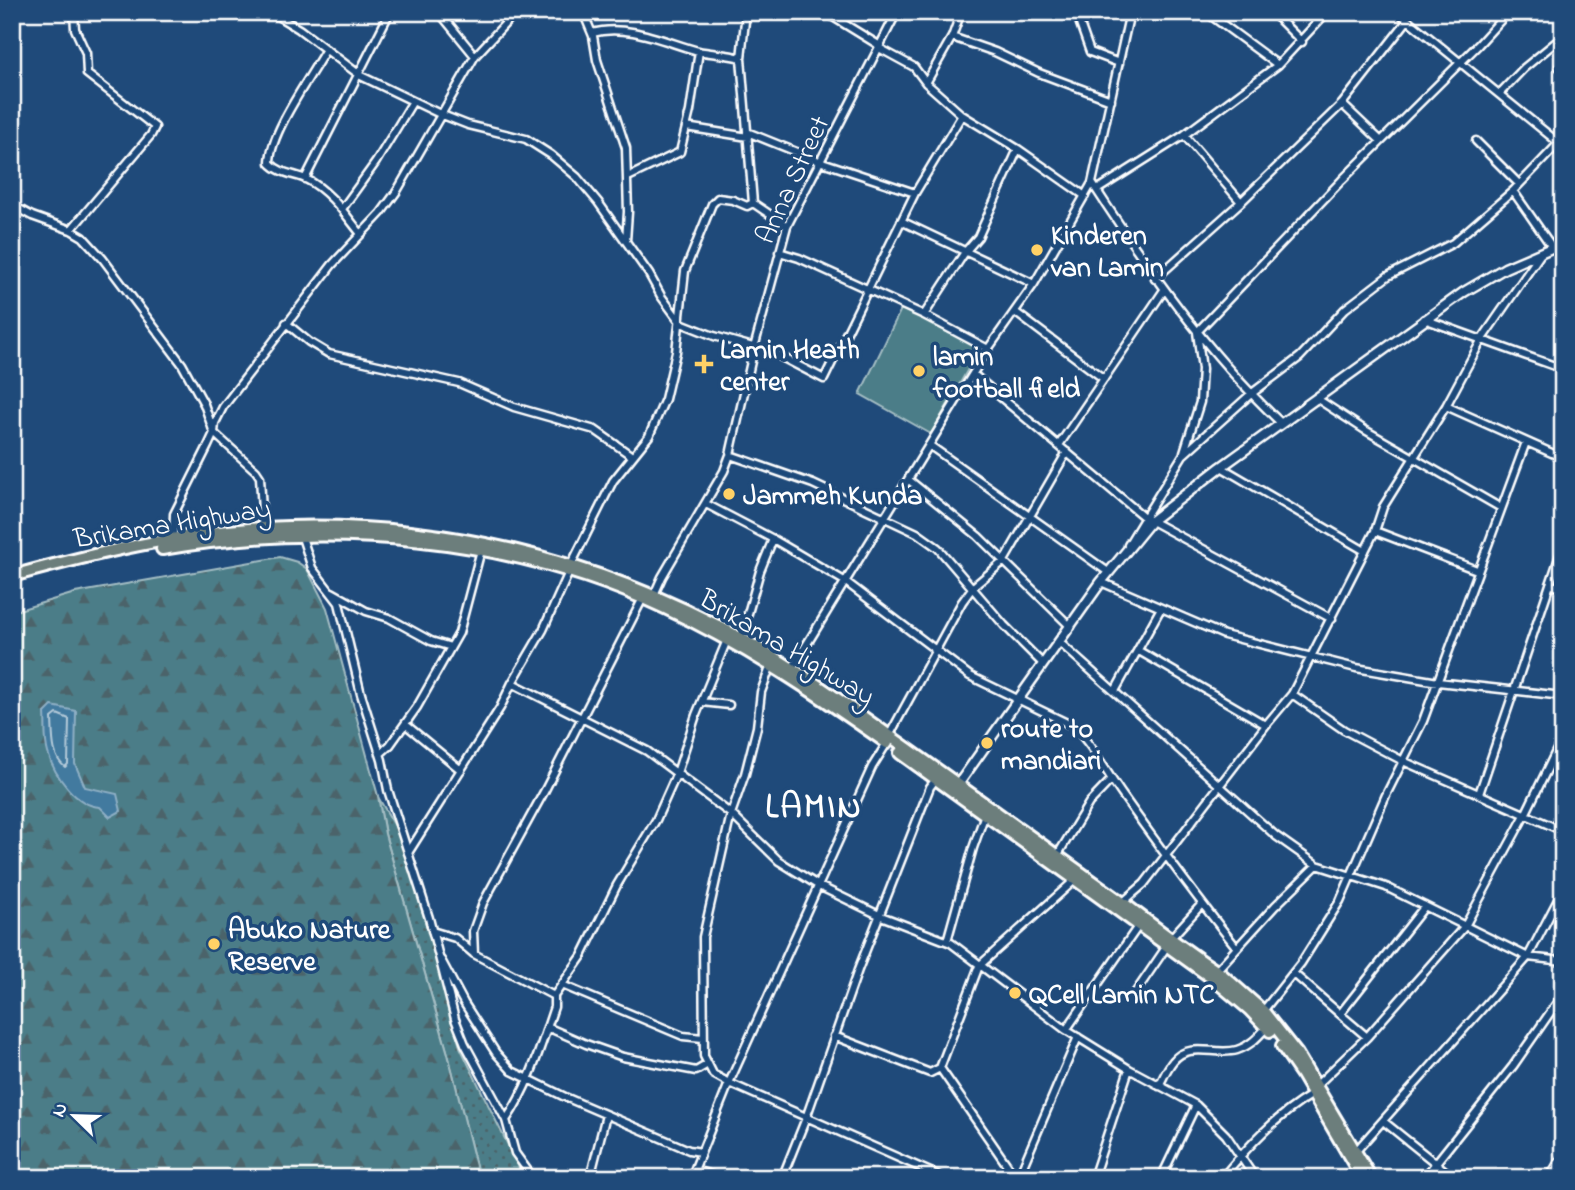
<svg xmlns="http://www.w3.org/2000/svg" width="1575" height="1190" font-family="'Indie Flower',sans-serif">
<defs>
<pattern id="grass-dots" width="8" height="8" patternUnits="userSpaceOnUse" patternTransform="scale(1.75)"><rect width="8" height="8" fill="#4b7d88"/><path d="M2 2h.1M6 6h.1" fill="none" stroke="#4c646a" stroke-width="1.8" stroke-linecap="round"/></pattern>
<pattern id="forest-firs" width="22" height="20" patternUnits="userSpaceOnUse" patternTransform="scale(1.75)"><rect width="22" height="20" fill="#4b7d88"/><path d="M5 1l3.5 6h-7zM16 11l3.5 6h-7z" fill="#4c646a"/></pattern>
</defs>
<rect width="100%" height="100%" fill="#1f4a7a"/>
<filter id="ink" filterUnits="userSpaceOnUse"><feTurbulence type="fractalNoise" baseFrequency=".0143" numOctaves="2"/><feDisplacementMap in="SourceGraphic" scale="14" xChannelSelector="R" yChannelSelector="G"/><feConvolveMatrix kernelMatrix="1 2 1 2 8 2 1 2 1" color-interpolation-filters="sRGB"/></filter>
<g filter="url(#ink)">
<path fill="url(#grass-dots)" stroke="#a5bec4" stroke-width="2" d="M378,797L402,838L460,1047L524,1178H479L448,1054L385,834Z"/>
<path fill="url(#forest-firs)" stroke="#a5bec4" stroke-width="2" d="M280,557L297,562L307,569L327,608L378,796L385,834L448,1054L479,1178H12V612L75,593Z"/>
<path fill="#4b7d88" stroke="#a5bec4" stroke-width="2" d="M902,307L980,348L931,434L860,394Z"/>
<path fill="#437a9f" stroke="#8eafc5" stroke-width="2" d="M52,706L76,711L75,764L85,787L117,794L121,811L110,817L100,807C76,806 54,775 48,753C44,740 46,726 45,713Z"/>
<g fill="none" stroke-linecap="round" stroke-linejoin="round">
<path stroke="#b4cad9" stroke-width="2" d="M57,714L69,719L68,764L65,767C51,757 53,734 52,718Z"/>
<defs>
<path id="street" d="M271,12L299,29L361,76L440,114L468,125L526,139L551,155L577,177L598,202L649,274L661,296L681,323L714,336L774,353L824,379L915,193L962,115
M439,12L475,56
M583,12L593,36L597,60L626,148L628,212L626,241
M746,12L741,58L753,203L787,226
M825,12L877,44L879,48L914,67L926,83L962,115L1018,149L1085,196
M1078,12L1080,24L1090,52L1119,63
M1206,12L1278,65
M1272,12L1302,42
M1398,12L1559,143
M592,33C627,23 665,42 698,51C712,54 727,54 741,58
M952,37L995,52L1039,73L1111,100
M326,49C310,78 270,132 270,163C279,173 294,174 306,179C330,191 345,214 361,234
M1559,67L1563,70
M926,83L952,37L961,12
M1499,94L1524,68L1556,42
M1342,104L1381,141
M686,127L748,137
M747,132L819,161L915,193
M1184,135L1241,202
M1476,141L1519,184
M628,177L680,152L690,111L699,51
M305,179L390,12
M1092,183C1148,269 1206,352 1281,423
M1097,190L1184,135L1278,65L1327,12
M1513,191L1552,247
M12,205L32,216L71,230L83,237L103,259L182,364L204,404L214,433L256,471L260,477L263,528
M342,209L376,162L413,101
M901,221L1034,284
M71,230L151,135L155,127L87,74L86,53L75,29L74,12
M779,252L799,258L924,315L988,349
M1155,279L1241,202L1342,104L1407,21
M1015,312L1104,379
M924,315L965,252L978,237L1018,149
M1424,319L1563,369
M286,323L309,342L329,354L459,383L514,407L595,430L632,456
M973,374L1144,517L1332,619
M1316,398L1365,430L1501,508
M1446,406L1563,458
M929,445L1108,572
M1059,445L1164,290
M1184,452L1200,402L1202,369L1197,332L1342,180L1478,45L1508,12
M730,455L813,484L917,533L938,548L1004,625L1043,664
M1221,467L1365,551
M909,480L978,536L1071,627
M706,504L773,539L846,582L970,676L1073,726C1093,745 1107,774 1123,796C1160,848 1197,898 1237,948
M1375,531L1477,570
M301,534L312,568L339,603L361,694L382,760L388,790L429,918L455,1019L465,1044L506,1120L515,1153L533,1178
M173,540L174,514L208,446L214,433L215,423L223,407L332,265L381,213L397,191L475,56L516,12
M1128,545L1183,455L1251,394L1300,357L1345,309L1388,276L1453,243L1513,191L1559,143L1563,142
M571,565L613,481L649,436L665,399L676,352L685,271L712,204L718,198L733,200L747,206L753,203
M569,572L543,630L512,683L647,751L731,814L779,861L819,886L881,916L951,943L1066,1030L1129,1069L1196,1105L1226,1135L1255,1178
M1101,582L1224,635L1356,668L1438,682L1563,696
M1550,584L1563,589
M332,592L366,611L389,618L431,641L451,647
M653,597L662,577L724,471L730,455L754,348L787,226L897,12
M741,638L760,571L773,539
M1059,642L1276,836L1317,865L1386,887L1528,957L1563,961
M1139,651L1266,725
M771,665L761,692L757,727L745,774L731,814L703,937L704,1056L713,1074L729,1083L944,1178
M791,670L988,349L1034,284L1092,183L1130,12
M1115,691L1161,608
M1292,694L1344,730L1403,761L1563,831
M702,702L729,705
M405,724L461,770
M889,736L962,602L973,587L1004,561L1067,452
M380,754L390,745L417,707L459,633L481,550
M1479,794L1563,546
M408,853L500,708L512,683
M1057,856L1089,803L1111,780
M1122,903L1144,884L1266,725L1292,694L1375,531L1383,507L1446,406L1482,339L1542,252
M432,931L455,938L474,954L554,996
M1171,938L1201,905
M947,941L973,848L985,814
M474,954L473,931L483,903L545,790L643,598
M441,960L464,1003L496,1053L512,1071L565,1097L689,1150L701,1152
M1216,971L1275,906L1317,865
M1293,973L1340,1014L1425,906
M562,985L683,1036L703,1038
M1133,996L1167,946
M1263,1011L1301,963L1340,901L1386,795L1423,721L1526,442
M1340,1014L1367,1037
M547,1027L586,1044L623,1057L696,1071L708,1064
M1066,1030L1139,925
M834,1036L930,1073L940,1068L979,966L1076,879
M940,1068L1016,1178
M1317,1085L1367,1037L1465,926L1525,815L1563,737
M1159,1086C1163,1078 1167,1068 1173,1061C1189,1041 1216,1056 1237,1050C1250,1046 1258,1037 1267,1027
M506,1120C529,1087 541,1045 554,1007V996L582,956L617,885L656,820L677,773L696,715L727,640
M1383,1121L1454,1178
M1356,1151L1528,957L1563,890
M694,1170L723,1178
M590,1178L606,1115
M691,1178L729,1083L872,767L887,743
M782,1178L806,1118L858,970L930,787L936,779
M1018,1178L1078,1037
M1093,1178L1129,1069
M1161,1178L1196,1105
M1222,1178C1249,1145 1276,1116 1313,1094
M1424,1178L1513,1066L1563,994
M1549,1178L1563,1155"/>
<path id="secondary" d="M955,789L1101,582L1151,521L1221,467L1464,292L1505,268L1563,243"/>
<path id="highway" d="M162,549C330,521 509,535 665,608C745,645 816,693 887,743
M12,576C93,554 179,533 263,528C430,518 596,558 742,639C799,670 851,709 904,746C977,798 1050,851 1123,903C1155,927 1187,952 1221,974L1263,1011L1297,1054L1371,1178
M900,753L1212,978L1250,1010L1270,1031
M1282,1046L1302,1075L1362,1178"/>
</defs>
<use href="#street" stroke="#fff" stroke-width="11"/>
<use href="#secondary" stroke="#fff" stroke-width="13"/>
<use href="#highway" stroke="#fff" stroke-width="16"/>
<use href="#street" stroke="#1f4a7a" stroke-width="6"/>
<use href="#secondary" stroke="#1f4a7a" stroke-width="8"/>
<use href="#highway" stroke="#6c7e7c" stroke-width="10"/>
</g>
</g>
<g fill="#ffd166" stroke="#1f4a7a" stroke-width="2.5">
<circle cx="1037" cy="250" r="7"/>
<path d="M700.5 353.5h7v7h7v7h-7v7h-7v-7h-7v-7h7z"/>
<circle cx="919" cy="371" r="7"/>
<circle cx="729" cy="494" r="7"/>
<circle cx="987" cy="743" r="7"/>
<circle cx="214" cy="944" r="7"/>
<circle cx="1015" cy="993" r="7"/>
</g>
<g text-anchor="middle" stroke-width="7" stroke-linejoin="round" paint-order="stroke">
<g font-size="28" fill="#fff" stroke="#1f4a7a">
<text transform="translate(791 179) rotate(-65)" y="10">Anna Street</text>
<text transform="translate(172 522) rotate(-9)" y="10">Brikama Highway</text>
<text transform="translate(788 646) rotate(31)" y="10">Brikama Highway</text>
</g>
<g font-size="28" font-weight="bold" fill="#fff" stroke="#1f4a7a" text-anchor="start">
<text x="1051" y="244">Kinderen<tspan x="1051" dy="32">van Lamin</tspan></text>
<text x="720" y="358">Lamin Heath<tspan x="720" dy="32">center</tspan></text>
<text x="933" y="365">lamin<tspan x="933" dy="32">football field</tspan></text>
<text x="743" y="504">Jammeh Kunda</text>
<text x="1001" y="737">route to<tspan x="1001" dy="32">mandiari</tspan></text>
<text x="228" y="938">Abuko Nature<tspan x="228" dy="32">Reserve</tspan></text>
<text x="1029" y="1003">QCell Lamin NTC</text>
</g>
<g font-size="35" font-weight="bold" letter-spacing="2" fill="#fff" stroke="#1f4a7a">
<text x="814" y="817">LAMIN</text>
</g>
</g>
<rect width="1575" height="1190" fill="none" stroke="#1f4a7a" stroke-width="42"/>
<rect x="21" y="21" width="1533" height="1148" fill="none" stroke="#fff" stroke-width="2.5" filter="url(#ink)"/>
<g transform="translate(74 1116) rotate(293)" stroke="#1f4a7a" stroke-width="5" paint-order="stroke">
<path d="M0-5L12 26L0 18L-12 26Z" fill="#ffffff"/>
<text y="-10" font-size="19" font-weight="bold" text-anchor="middle" fill="#ffffff">N</text>
</g>
</svg>
